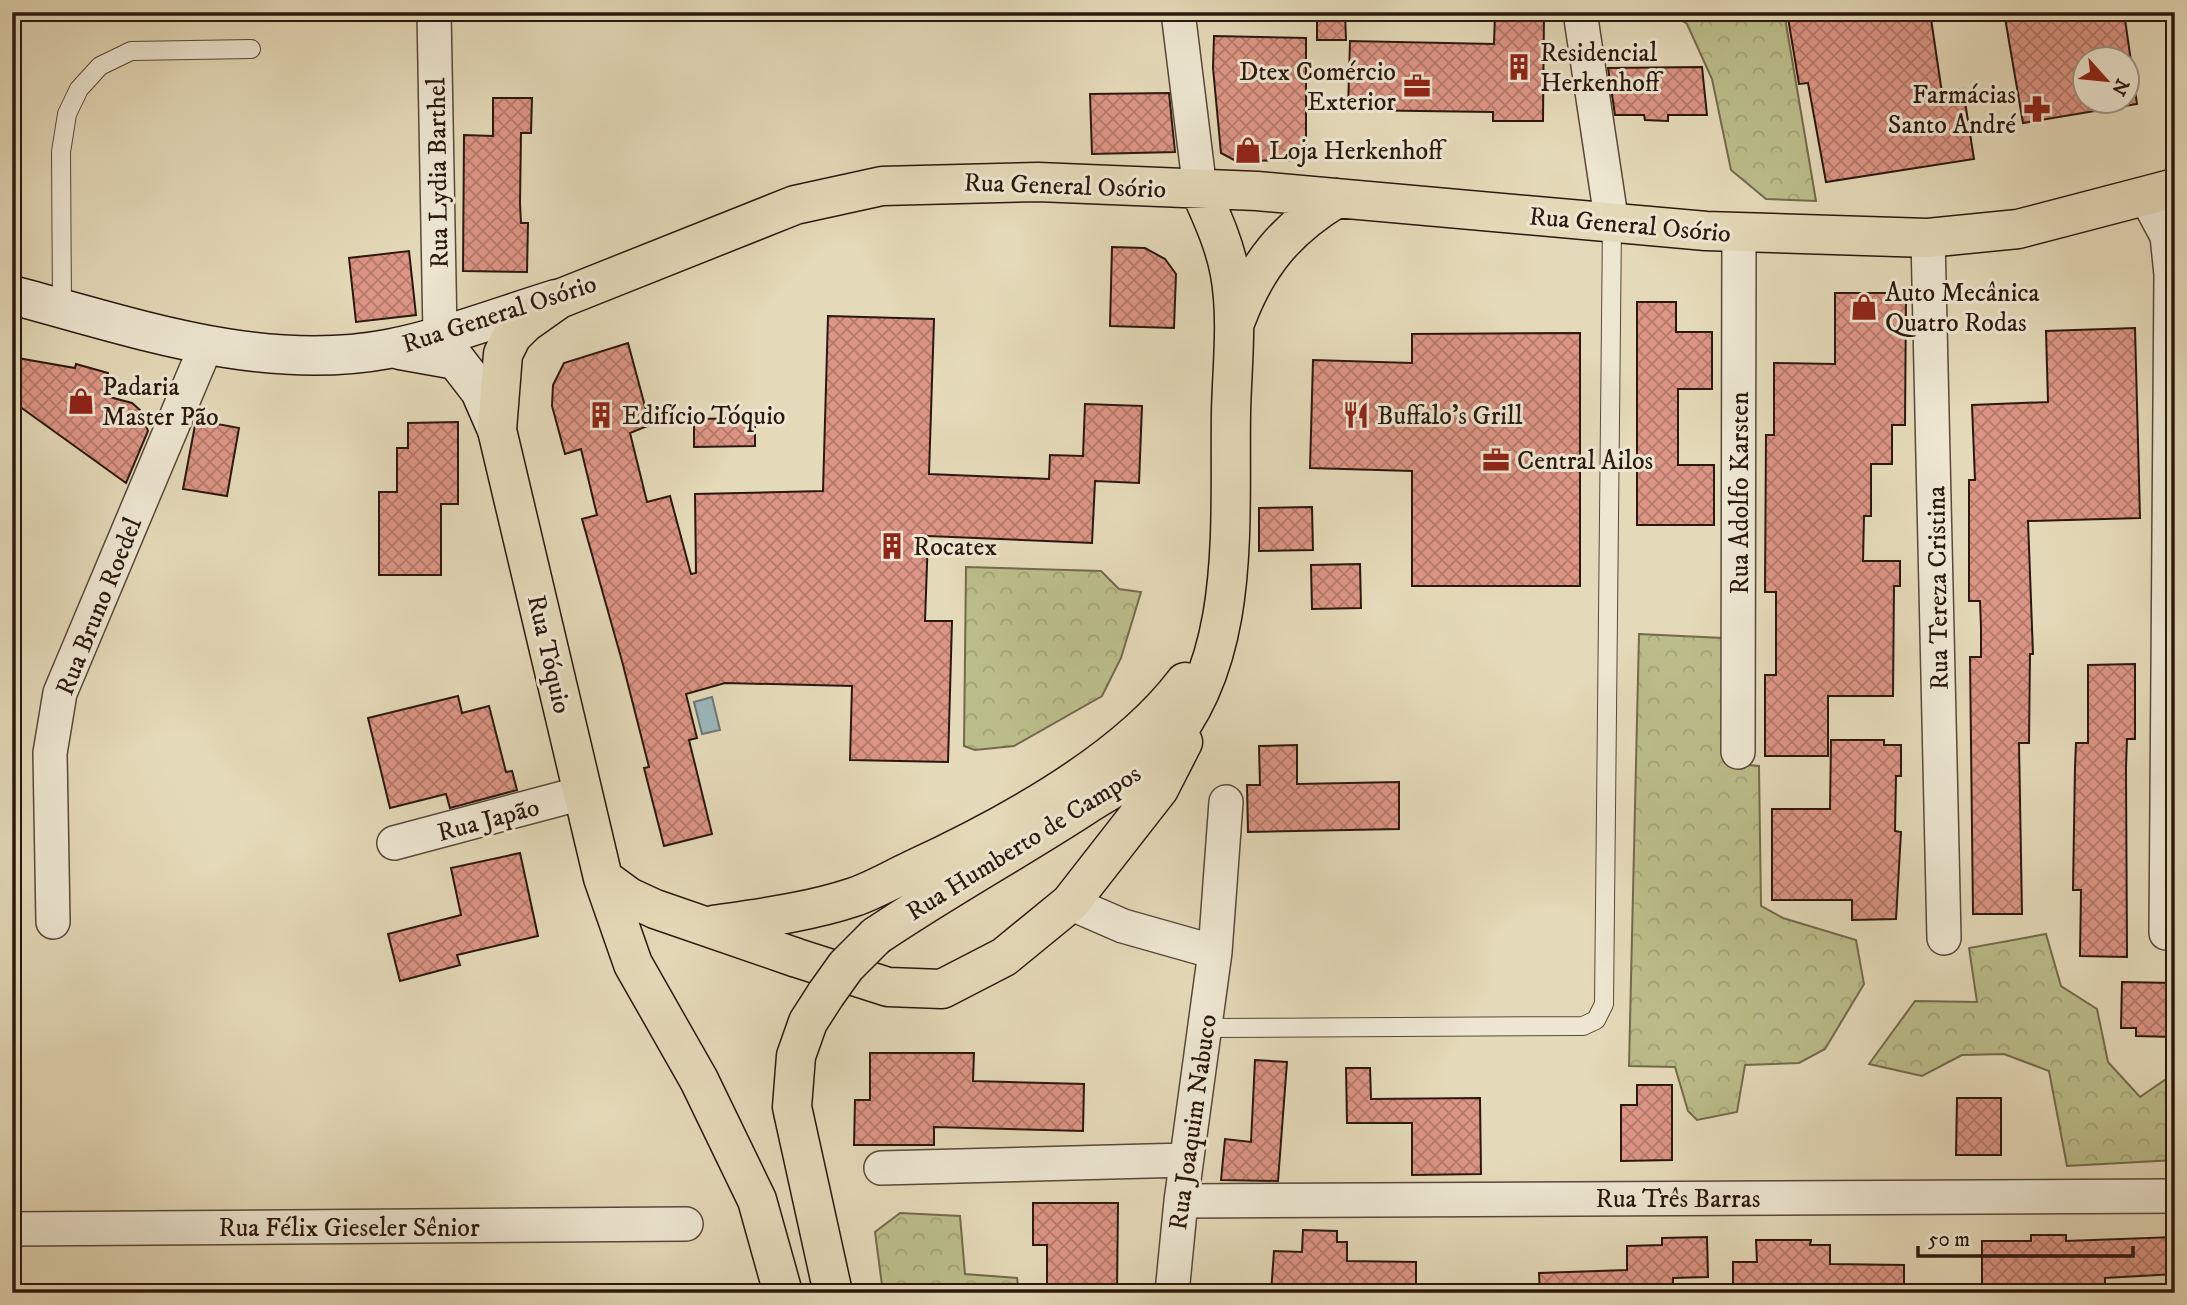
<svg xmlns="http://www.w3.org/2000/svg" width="2187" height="1305" font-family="'IM FELL DW Pica',serif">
<defs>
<pattern id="forest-crowns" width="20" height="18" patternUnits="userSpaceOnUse" patternTransform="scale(1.75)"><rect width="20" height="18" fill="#bbbd8a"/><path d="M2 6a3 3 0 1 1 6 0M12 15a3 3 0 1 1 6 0" fill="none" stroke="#a1a276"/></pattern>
<pattern id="building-cross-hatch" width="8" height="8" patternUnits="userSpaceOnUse" patternTransform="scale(1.75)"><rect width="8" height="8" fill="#dd9585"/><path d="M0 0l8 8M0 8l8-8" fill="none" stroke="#b3796b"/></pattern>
</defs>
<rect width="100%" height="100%" fill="#e4d9b8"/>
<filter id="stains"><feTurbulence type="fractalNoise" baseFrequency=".00286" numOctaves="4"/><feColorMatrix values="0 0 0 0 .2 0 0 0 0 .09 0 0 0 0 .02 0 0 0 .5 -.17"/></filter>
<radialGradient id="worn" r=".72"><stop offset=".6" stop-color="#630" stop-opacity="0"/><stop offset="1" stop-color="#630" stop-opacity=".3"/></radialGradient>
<path fill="url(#forest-crowns)" stroke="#736a4c" stroke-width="2" d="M1670,12H1784L1816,201L1766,199L1731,170L1712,79L1687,24Z
M966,567L1101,571L1119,589L1141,592L1121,658L1102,696L1014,746L975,750L964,746Z
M1639,634L1723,638L1725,763L1759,766L1761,906L1783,918L1856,940L1864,984L1825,1049L1799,1063L1745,1065L1737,1112L1697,1120L1688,1111L1675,1067L1629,1066Z
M2046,934L2061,986L2097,1009L2108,1062L2140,1097L2175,1073V1160L2067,1166L2049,1071L2004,1054L1962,1055L1922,1076L1869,1064L1915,1001L1977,1002L1969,948Z
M900,1213L960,1216L965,1274L1017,1278L1019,1293H883L875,1232Z"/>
<path fill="#9bb7bb" stroke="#6e7776" stroke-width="2" d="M712,697L720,730L702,734L694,702Z"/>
<path fill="url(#building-cross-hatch)" stroke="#2b180e" stroke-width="2" fill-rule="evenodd" d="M1317,12H1345L1346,40H1317Z
M1495,12H1544L1543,121H1493V112L1348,110L1350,41L1494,44Z
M1787,12H1930L1942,93L1963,89L1974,159L1826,182L1808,83L1799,84Z
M2004,12H2124L2137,104L2023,123ZM2085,60H2127V102H2085Z
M1214,36L1306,38V160L1236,161L1221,153L1213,68Z
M1702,67L1707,115H1668V121L1645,120L1644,115H1615L1608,68Z
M1169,93L1175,152L1092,154L1090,94Z
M493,98H532L531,133H521L520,203L521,223H528L527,272L463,271L464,135L493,136Z
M1112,247L1145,248L1165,259L1176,274L1174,328L1110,326Z
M409,251L416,315L356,322L349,258Z
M1835,293H1906L1905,425H1892V464H1871V516H1864L1863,561H1900V586H1894L1893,696H1828V756H1765V675H1776V592H1765L1766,435H1774V363L1835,364Z
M1637,302H1676V332H1712V389H1678V465H1714V525H1637Z
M828,316L934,319L929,474L1049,479L1050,455L1083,456L1085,404L1142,406L1139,483L1095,481L1092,543L928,536L925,621H952L948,762L850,760L852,686L725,683L686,694L697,738L689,740L712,834L664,846L644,768L649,767L622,661L582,519L597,515L581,449L565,454L552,406L553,385L564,363L628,343L650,425L630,433L647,502L670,496L691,574L696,573L695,494L823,491Z
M2135,328L2140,518L2028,521L2033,654H2030L2029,743H2019L2022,914H1973L1970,657H1981V627L1980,601H1969V480H1975L1972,405L2048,402L2046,331Z
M1580,333V586H1412V471L1310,468L1313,360L1412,363V334Z
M12,357L75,368L76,364L108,373L102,395L132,403L140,410L148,431L126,483L12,401Z
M755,418V446L694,447V419Z
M196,420L239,428L227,496L183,489Z
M458,422V504H441V575H379V492H397V448H408V423Z
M1312,507L1313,550L1259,551V508Z
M1360,564L1361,608L1312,609L1311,565Z
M2135,664V739H2127L2126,768L2127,957L2080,956L2081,890H2073L2075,767L2076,743H2088V665Z
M458,696L462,713L489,706L506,772L512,771L517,790L450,808L446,794L390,808L368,718Z
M1831,740H1884V745H1901V776H1896L1895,831L1901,832L1896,919L1852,920V900H1772V809H1830Z
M1297,745V784L1399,782V829L1248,832L1247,785H1260L1259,746Z
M520,853L538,936L457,955L460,965L400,981L388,934L461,915L451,868Z
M2122,982L2175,983V1037L2136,1036V1028H2121Z
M870,1053H974L973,1081L1084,1084L1083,1131L934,1127V1145H854L855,1100H870Z
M1255,1060L1287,1062L1278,1181L1221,1180L1225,1139L1251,1142Z
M1346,1068H1370L1371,1099L1480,1098L1481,1174L1412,1175V1123H1347Z
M1637,1085H1672V1160L1621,1161V1105H1637Z
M1957,1098H2001V1155H1956Z
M1033,1203H1118L1117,1293H1047V1245H1033Z
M1303,1230L1337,1231V1242H1347V1261L1416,1262V1293H1271L1274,1251L1302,1252Z
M2031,1235H2066V1241L2175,1237V1274L2105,1278V1293H1982V1241H2031Z
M1707,1237L1708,1277L1673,1278V1293H1540L1539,1273L1627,1270V1246L1662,1245V1238Z
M1756,1240H1811L1810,1245H1830V1264L1904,1265V1293H1733V1262H1757Z"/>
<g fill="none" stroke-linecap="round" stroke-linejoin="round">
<defs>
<path id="service" d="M62,308L61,152L67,114L79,89L100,66L131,51L251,49
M1205,1028L1583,1026L1596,1020L1604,1004L1612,224"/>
<path id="minor" d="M434,12L440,334
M1178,12L1200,190
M1580,12L1612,224
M2146,197L2167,236L2171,274L2166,933
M1928,238L1944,938
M1738,752L1739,233
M394,843L582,793
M1070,903L1123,926L1215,952
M53,922L50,753L60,693L206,346
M881,1168L1186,1160
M1181,1201L2175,1196
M12,1229L686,1224
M1172,1293L1181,1201L1215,952L1226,802"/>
<path id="secondary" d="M12,295C133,327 261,373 388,349C444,338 501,316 556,299
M400,350L456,360L480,391L497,430"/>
<path id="primary" d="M1236,320C1257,264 1286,229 1337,198
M603,878L629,897L655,909L797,958L888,987L942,989L1004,957L1070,903L1159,789L1183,742
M713,925C761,918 809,912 854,897C874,890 893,879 912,870C1003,828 1124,763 1185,682
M876,936C944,890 1015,851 1083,807C1109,790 1140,775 1161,752C1243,661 1229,525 1231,412C1232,367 1238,319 1230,274C1225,245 1212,217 1200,190
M826,994L808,1022L796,1056L792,1107L833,1293
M783,1293L757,1200L699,1080L633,964L603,878L497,430L503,354L512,336L525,323L559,299L795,205L882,186L1038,182L1257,191L1706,231L1928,238L2018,229L2175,188"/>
</defs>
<use href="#service" stroke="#594838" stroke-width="20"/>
<use href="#minor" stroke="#594838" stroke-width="36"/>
<use href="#secondary" stroke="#2b180e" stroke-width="41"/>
<use href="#primary" stroke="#2b180e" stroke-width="41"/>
<use href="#service" stroke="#ede6d1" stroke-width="18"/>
<use href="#minor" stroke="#ede6d1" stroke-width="33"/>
<use href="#secondary" stroke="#ede6d1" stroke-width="38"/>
<use href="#primary" stroke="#e4d9b8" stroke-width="38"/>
<defs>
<path id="primary-bridge" d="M826,994L846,966L876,936"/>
</defs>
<use href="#primary-bridge" stroke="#2b180e" stroke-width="41" stroke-linecap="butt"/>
<use href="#primary-bridge" stroke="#e4d9b8" stroke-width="38"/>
</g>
<defs>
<symbol id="building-bare" viewBox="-9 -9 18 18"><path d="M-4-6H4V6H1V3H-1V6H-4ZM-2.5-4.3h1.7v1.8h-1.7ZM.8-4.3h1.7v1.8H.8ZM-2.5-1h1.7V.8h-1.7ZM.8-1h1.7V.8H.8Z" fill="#8f2418" stroke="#ede6d1" stroke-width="2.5" paint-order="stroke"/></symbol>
<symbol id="office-bare" viewBox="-9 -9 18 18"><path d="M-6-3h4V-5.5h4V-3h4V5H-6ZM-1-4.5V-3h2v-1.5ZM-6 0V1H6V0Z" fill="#8f2418" stroke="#ede6d1" stroke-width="2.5" paint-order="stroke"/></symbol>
<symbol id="pharmacy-bare" viewBox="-9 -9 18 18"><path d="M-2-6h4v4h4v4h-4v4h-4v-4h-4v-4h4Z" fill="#8f2418" stroke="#ede6d1" stroke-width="2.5" paint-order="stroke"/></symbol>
<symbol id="shop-bare" viewBox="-9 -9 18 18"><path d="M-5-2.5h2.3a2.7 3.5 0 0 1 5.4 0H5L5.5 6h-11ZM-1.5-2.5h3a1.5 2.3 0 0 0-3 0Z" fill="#8f2418" stroke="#ede6d1" stroke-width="2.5" paint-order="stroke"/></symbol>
<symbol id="restaurant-bare" viewBox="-9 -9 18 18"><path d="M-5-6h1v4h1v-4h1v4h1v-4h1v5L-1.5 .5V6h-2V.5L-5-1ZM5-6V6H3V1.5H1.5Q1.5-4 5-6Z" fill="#8f2418" stroke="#ede6d1" stroke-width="2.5" paint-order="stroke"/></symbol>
</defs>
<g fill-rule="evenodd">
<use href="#building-bare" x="1500" y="48" width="38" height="38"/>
<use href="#office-bare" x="1398" y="67" width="38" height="38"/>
<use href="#pharmacy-bare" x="2018" y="90" width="38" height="38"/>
<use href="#shop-bare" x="1229" y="131" width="38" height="38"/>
<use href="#shop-bare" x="1845" y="288" width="38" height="38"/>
<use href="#shop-bare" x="62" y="382" width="38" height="38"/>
<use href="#building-bare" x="582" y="396" width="38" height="38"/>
<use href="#restaurant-bare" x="1337" y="396" width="38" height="38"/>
<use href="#office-bare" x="1477" y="441" width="38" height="38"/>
<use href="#building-bare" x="873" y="527" width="38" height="38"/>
</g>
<g text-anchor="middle" stroke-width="6" stroke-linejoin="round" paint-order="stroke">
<g font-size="26" fill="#2b180e" stroke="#ede6d1" text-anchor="start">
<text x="1540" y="61">Residencial<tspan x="1540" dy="30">Herkenhoff</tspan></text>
<text x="1396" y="80" text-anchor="end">Dtex Comércio<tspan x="1396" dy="30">Exterior</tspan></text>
<text x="2016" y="103" text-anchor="end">Farmácias<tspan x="2016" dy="30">Santo André</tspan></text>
<text x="1269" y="159">Loja Herkenhoff</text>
<text x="1885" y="301">Auto Mecânica<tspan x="1885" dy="30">Quatro Rodas</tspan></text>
<text x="102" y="395">Padaria<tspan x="102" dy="30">Master Pão</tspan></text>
<text x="622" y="424">Edifício Tóquio</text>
<text x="1377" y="424">Buffalo's Grill</text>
<text x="1517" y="469">Central Ailos</text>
<text x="913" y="555">Rocatex</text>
</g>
<g font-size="26" fill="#2b180e" stroke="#ede6d1">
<text transform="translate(437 173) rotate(-91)" y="9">Rua Lydia Barthel</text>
<text transform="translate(1065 185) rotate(2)" y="9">Rua General Osório</text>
<text transform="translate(1630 224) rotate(5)" y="9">Rua General Osório</text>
<text transform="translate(499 313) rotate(-18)" y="9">Rua General Osório</text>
<text transform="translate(1739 493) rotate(-90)" y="9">Rua Adolfo Karsten</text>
<text transform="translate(1937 588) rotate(-91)" y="9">Rua Tereza Cristina</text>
<text transform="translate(98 606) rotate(-68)" y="9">Rua Bruno Roedel</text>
<text transform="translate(550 654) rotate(77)" y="9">Rua Tóquio</text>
<text transform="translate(488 819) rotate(-15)" y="9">Rua Japão</text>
<text transform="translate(1023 842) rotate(-32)" y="9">Rua Humberto de Campos</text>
<text transform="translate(1192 1122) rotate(-82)" y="9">Rua Joaquim Nabuco</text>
<text x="1678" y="1207">Rua Três Barras</text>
<text x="349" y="1236">Rua Félix Gieseler Sênior</text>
</g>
</g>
<rect width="2187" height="1305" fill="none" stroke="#e4d9b8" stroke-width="42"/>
<rect x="14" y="14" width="2159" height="1277" fill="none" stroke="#2b180e" stroke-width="3.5"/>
<rect x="21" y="21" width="2145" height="1263" fill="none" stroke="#2b180e" stroke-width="2"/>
<g transform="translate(2106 80) rotate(117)"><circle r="33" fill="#ede6d1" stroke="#9f9483" stroke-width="2"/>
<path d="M0-5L12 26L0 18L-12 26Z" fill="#8f2418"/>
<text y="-10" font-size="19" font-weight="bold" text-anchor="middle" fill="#2b180e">N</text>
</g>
<path d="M1918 1246v10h215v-10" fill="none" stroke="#2b180e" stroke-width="3.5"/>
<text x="1928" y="1246" font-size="21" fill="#2b180e" stroke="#ede6d1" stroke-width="5" paint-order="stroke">50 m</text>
<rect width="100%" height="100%" filter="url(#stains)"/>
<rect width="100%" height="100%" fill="url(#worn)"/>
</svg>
